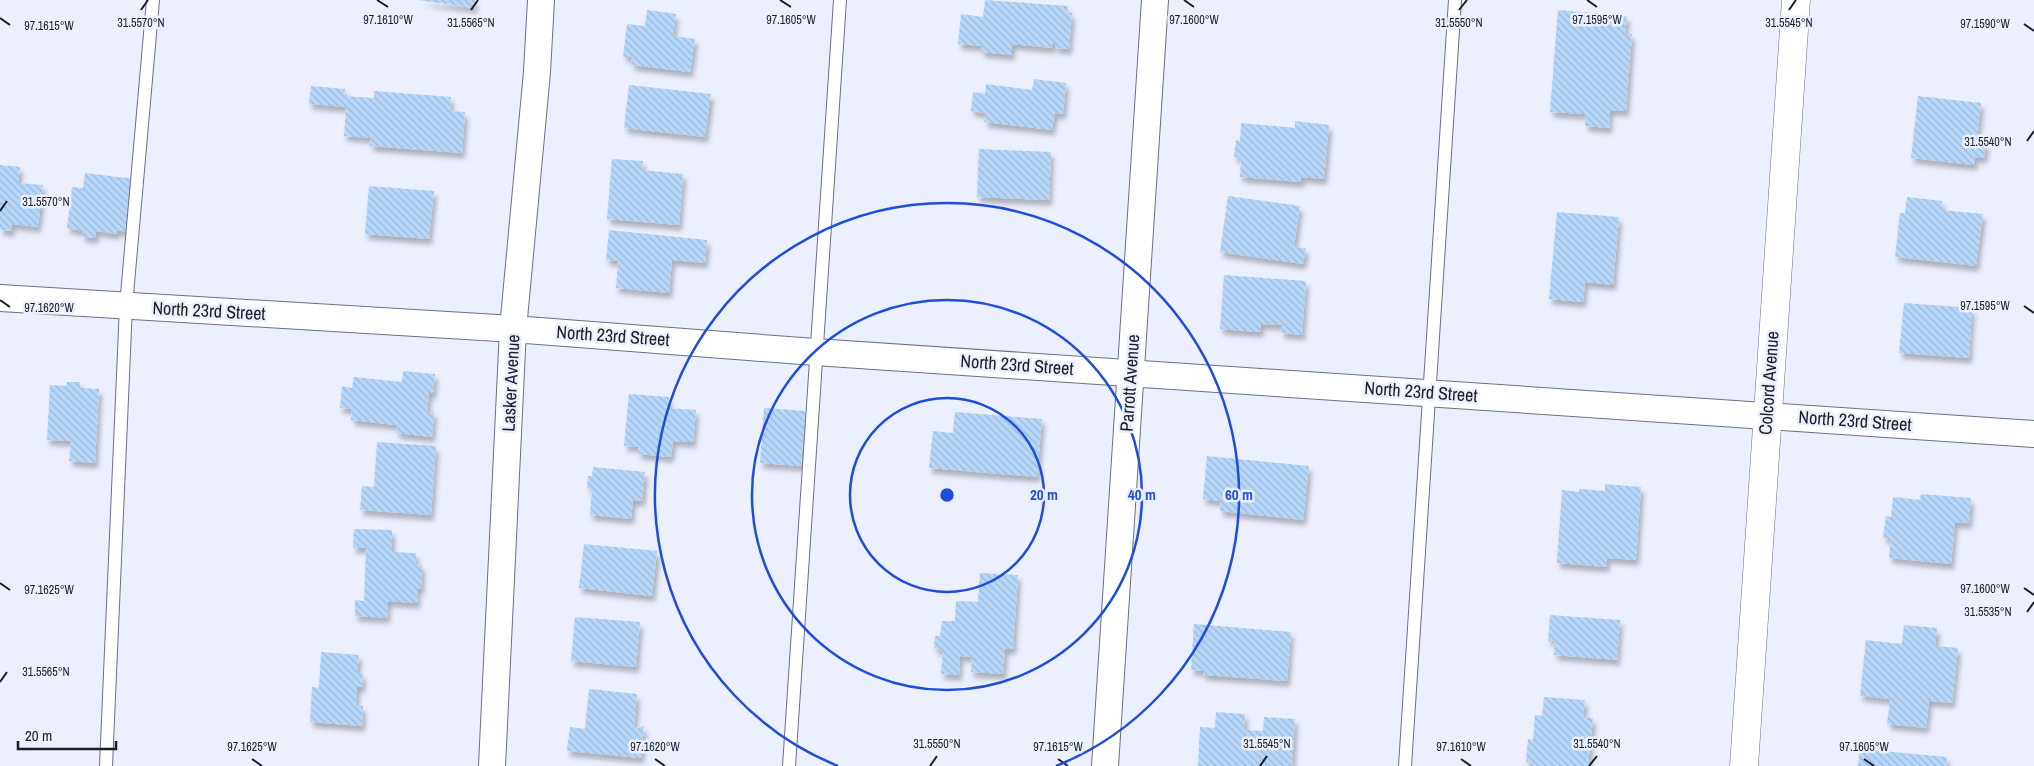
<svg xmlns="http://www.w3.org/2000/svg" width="2034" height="766" font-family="'Archivo Narrow',sans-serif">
<defs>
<pattern id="building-back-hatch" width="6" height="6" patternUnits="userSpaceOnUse" patternTransform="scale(1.25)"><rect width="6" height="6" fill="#b6d7fa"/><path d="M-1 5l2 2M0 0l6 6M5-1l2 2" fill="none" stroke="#9cb8d6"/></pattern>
<filter id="shadow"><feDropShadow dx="3" dy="5.5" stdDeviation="2.5" flood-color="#0004"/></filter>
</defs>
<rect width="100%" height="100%" fill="#eceffd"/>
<path fill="url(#building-back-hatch)" filter="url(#shadow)" d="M418,0H475L474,8Z
M985,0L1068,6L1067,13H1072L1069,49L1055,48V43L1053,42L1052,48L1012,44V55L981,52L982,46L958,44L961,14L983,17Z
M647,10L676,14L673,36L695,39L690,72L631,65L632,57H623L627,24L645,26Z
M1558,10L1627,16L1625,34H1632L1626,111L1610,110L1609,128L1585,126L1586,114L1550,112Z
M1034,79L1066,83L1063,114L1055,113L1052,130L984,122L986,113L971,111L973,92L985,94L986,84L1032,90Z
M629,85L711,94L705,137L624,128Z
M311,86L345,89L344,96L374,98V91L451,97L450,111L465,112L462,153L370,146L371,138L344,136L346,107L309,104Z
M1918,96L1981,103L1977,141L1986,142L1984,158L1975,157L1974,165L1911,158Z
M1295,121L1329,125L1324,179L1301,177V182L1240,177L1241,158L1234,157L1236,140L1240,141L1241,123L1295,128Z
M979,149L1051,152L1049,200L977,197Z
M612,159L643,161L642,170L683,174L679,225L607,219Z
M0,165L20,167L18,183L43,185L38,227L12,224V231L0,230Z
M85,173L135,179L128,232L117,230V234L96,231L95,238L82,237L83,231L67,228L72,187L83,188Z
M369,186L434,191L429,239L365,234Z
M1228,196L1300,206L1294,247L1306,248L1303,264L1220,252Z
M1907,197L1942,201L1941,210L1983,214L1976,266L1895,257L1900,213H1905Z
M1557,212L1619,217L1613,285L1585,282L1583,302L1549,299Z
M609,230L707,240L705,263L672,260L669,293L616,288L618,261L606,260Z
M1224,275L1306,281L1302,335L1281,333L1282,325L1261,324L1260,332L1220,329Z
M1904,303L1972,308L1969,358L1899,353Z
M403,371L435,374L433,393H429L427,412H434L432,437L396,433L397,425L351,420L352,409L340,408L342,386L352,388L354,377L402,382Z
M67,382H80V388L99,389L95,463L69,461L71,441L47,440L50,385L66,386Z
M629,394L669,397L668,408L696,410L693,442L673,441L671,457L638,454L639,447L624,446Z
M764,408L805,411L801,466L760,463Z
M955,412L1042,419L1037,477L929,468L933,431L953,433Z
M377,442L436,446L431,515L360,510L362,486L374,487Z
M1207,456L1309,466L1303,520L1220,511L1221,501L1203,499Z
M593,467L645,472L642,501L633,500L631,519L590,515L592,489L587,488L588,476H592Z
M1605,484L1641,487L1636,560L1607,558L1606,567L1557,563L1562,490L1579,492V489L1605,491Z
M1921,494L1971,498L1969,523L1955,522L1951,564L1889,558L1891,539L1883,538L1886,516L1891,517L1893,497L1920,500Z
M354,529L392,530V552L416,553V564L422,565L421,589L418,588L417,603L388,601L387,618L355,616V600L364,601L366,548H353Z
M584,544L657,551L652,596L579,588Z
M980,573L1018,575L1013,649H1005L1003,674L971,672L972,657L960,656L959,675L941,674L943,651L934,648L935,636H940L942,621H955L956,601L978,602Z
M1550,615L1620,620L1617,660L1554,655L1555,641H1548Z
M575,617L640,622L636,667L571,661Z
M1194,624L1291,632L1287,681L1203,675V671L1191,670Z
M1904,625L1937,628L1935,646L1958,648L1952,703L1929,701L1926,728L1887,724L1890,699L1860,696L1866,640L1902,644Z
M321,652L359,655L357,674L363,673L362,687H357L356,706H363L362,726L310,722L312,687L319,688Z
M589,689L637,694L634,729L644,726L641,758L567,751L570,727L585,729Z
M1544,697L1585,700L1583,717L1593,718L1588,766H1533V763L1526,762L1528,739L1533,740L1535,715L1542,716Z
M1216,712L1245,714L1244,730L1263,731L1264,717L1295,719L1292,766H1198L1200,727L1215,728Z
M1860,749L1947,757L1946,766H1858Z"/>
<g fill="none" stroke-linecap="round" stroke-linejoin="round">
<defs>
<path id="service" d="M106,766L126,306L153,0
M789,766L840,0
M1405,766L1455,0"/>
<path id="minor" d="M0,298L513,329L815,352L2034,434
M492,766L513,329L537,72L541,0
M1105,766L1155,0"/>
<path id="tertiary" d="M1744,766L1796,0"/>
</defs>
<use href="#service" stroke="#6b7084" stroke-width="14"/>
<use href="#minor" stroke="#6b7084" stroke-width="28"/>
<use href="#tertiary" stroke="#6b7084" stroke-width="29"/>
<use href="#service" stroke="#fff" stroke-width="12"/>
<use href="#minor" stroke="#fff" stroke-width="26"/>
<use href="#tertiary" stroke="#fff" stroke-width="28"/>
</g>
<path fill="none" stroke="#1b1d25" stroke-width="2" d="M377,0L388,7M780,0L791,7M1184,0L1194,7M1587,0L1597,7M141,10L148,0M471,10L478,0M1459,10L1467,0M1789,10L1796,0M0,18L10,25M2024,24L2034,31M2027,141L2034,131M0,211L7,201M0,300L10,307M2024,306L2034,313M0,583L10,590M2024,588L2034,595M2027,612L2034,602M0,682L7,672M252,759L262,766M655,759L665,766M1058,759L1068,766M1461,759L1471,766M1864,759L1874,766M930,766L937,756M1260,766L1267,756M1589,766L1597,756"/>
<g fill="none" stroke="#1d4ed8" stroke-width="2.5">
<circle cx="947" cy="495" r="97"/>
<circle cx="947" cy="495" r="195"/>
<path d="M838 766A292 292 0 1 1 1056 766"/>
</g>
<g text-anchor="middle" stroke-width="5" stroke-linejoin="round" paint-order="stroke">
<g font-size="18" fill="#1b1d25" stroke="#eceffd">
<text transform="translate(209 311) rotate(3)" y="6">North 23rd Street</text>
<text transform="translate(613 336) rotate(4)" y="6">North 23rd Street</text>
<text transform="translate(1017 365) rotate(4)" y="6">North 23rd Street</text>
<text transform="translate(511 383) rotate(-87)" y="6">Lasker Avenue</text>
<text transform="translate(1130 383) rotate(-86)" y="6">Parrott Avenue</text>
<text transform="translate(1769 383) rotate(-86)" y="6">Colcord Avenue</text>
<text transform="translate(1421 392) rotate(4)" y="6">North 23rd Street</text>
<text transform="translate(1855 421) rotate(4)" y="6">North 23rd Street</text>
</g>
</g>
<g font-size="12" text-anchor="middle" fill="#1b1d25" stroke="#eceffd" stroke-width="5" stroke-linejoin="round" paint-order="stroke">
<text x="791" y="24">97.1605°W</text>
<text x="1194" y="24">97.1600°W</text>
<text x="388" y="24">97.1610°W</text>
<text x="1597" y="24">97.1595°W</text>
<text x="141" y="27">31.5570°N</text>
<text x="471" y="27">31.5565°N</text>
<text x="1459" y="27">31.5550°N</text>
<text x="1789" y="27">31.5545°N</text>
<text x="1985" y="28">97.1590°W</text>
<text x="49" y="30">97.1615°W</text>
<text x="1988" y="146">31.5540°N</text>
<text x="46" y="206">31.5570°N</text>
<text x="1985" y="310">97.1595°W</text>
<text x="49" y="312">97.1620°W</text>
<text x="1985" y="593">97.1600°W</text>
<text x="49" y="594">97.1625°W</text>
<text x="1988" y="616">31.5535°N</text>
<text x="46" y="676">31.5565°N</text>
<text x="937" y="748">31.5550°N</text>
<text x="1267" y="748">31.5545°N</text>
<text x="1597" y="748">31.5540°N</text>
<text x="252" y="751">97.1625°W</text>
<text x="655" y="751">97.1620°W</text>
<text x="1058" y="751">97.1615°W</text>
<text x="1461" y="751">97.1610°W</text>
<text x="1864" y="751">97.1605°W</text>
</g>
<circle cx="947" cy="495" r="8" fill="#1d4ed8" stroke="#eceffd" stroke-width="2.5"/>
<g font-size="15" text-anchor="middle" font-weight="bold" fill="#1d4ed8" stroke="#eceffd" stroke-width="5" stroke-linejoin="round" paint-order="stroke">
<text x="1044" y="500">20 m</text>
<text x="1142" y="500">40 m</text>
<text x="1239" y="500">60 m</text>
</g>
<path d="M18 741v8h98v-8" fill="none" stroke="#1b1d25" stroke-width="2.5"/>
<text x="25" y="741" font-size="15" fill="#1b1d25" stroke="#eceffd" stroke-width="4" paint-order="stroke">20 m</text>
</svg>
